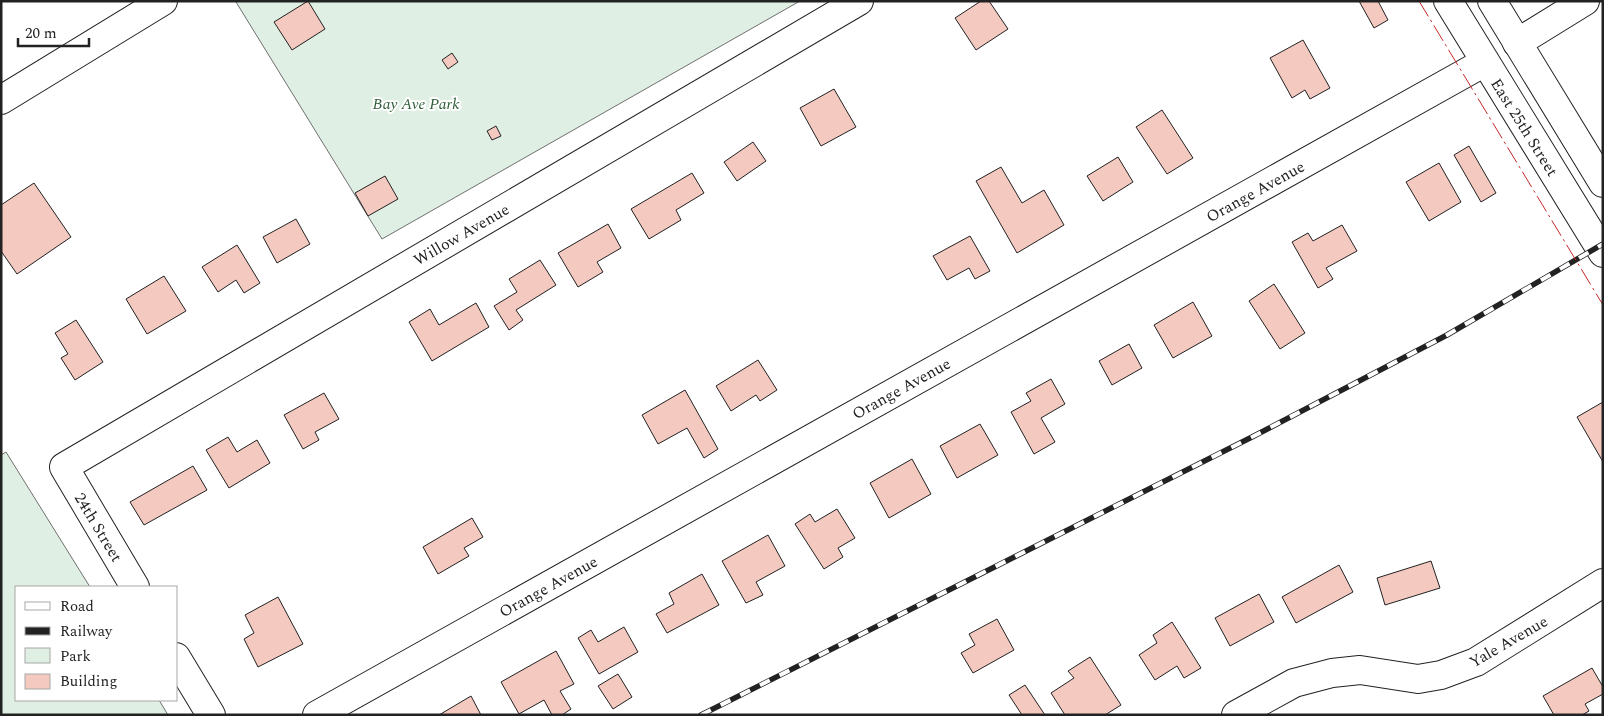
<svg xmlns="http://www.w3.org/2000/svg" width="1604" height="716" viewBox="0 0 1604 716" font-family="Spectral,serif">
<style>
.green{fill:#e0efe3;stroke:#6f6f6f}
.building{fill:#f3c9c0;stroke:#222}
.lines{fill:none;stroke-linecap:round;stroke-linejoin:round}
.minor-casing{stroke:#222;stroke-width:30}
.major-casing{stroke:#222;stroke-width:30}
.minor{stroke:#fff;stroke-width:28}
.major{stroke:#fff;stroke-width:28}
.rail-casing{stroke:#222;stroke-width:5.5}
.rail{stroke:#fff;stroke-width:4;stroke-dasharray:11;stroke-linecap:butt}
.power{stroke:#c62828;stroke-width:1;stroke-dasharray:18 4 2.5 4;stroke-linecap:butt}
.labels{text-anchor:middle;stroke-width:4;stroke-linejoin:round;paint-order:stroke}
.park-label{font-size:16px;font-style:italic;fill:#2f5e38;stroke:#fff}
.street-label{font-size:16px;fill:#222;stroke:#fff}
</style>
<rect width="100%" height="100%" fill="#fff"/>
<g class="green">
<polygon points="238,1 800,1 382,239 236,2"/>
<polygon points="6,452 90,587 16,587 16,700 159,700 168,715 1,715 1,455"/>
</g>
<g class="building">
<polygon points="308,1 325,29 292,50 274,22"/>
<polygon points="981,1 989,1 1008,29 976,50 955,18"/>
<polygon points="1359,1 1378,1 1388,20 1374,28"/>
<polygon points="1303,40 1330,88 1310,99 1305,90 1292,98 1270,58"/>
<polygon points="452,53 458,62 448,69 442,60"/>
<polygon points="834,89 856,127 821,146 800,108"/>
<polygon points="1162,110 1193,158 1167,174 1136,127"/>
<polygon points="496,126 501,136 492,140 487,131"/>
<polygon points="753,142 766,161 737,181 724,162"/>
<polygon points="1469,146 1496,193 1481,202 1454,155"/>
<polygon points="1118,157 1133,182 1103,201 1087,176"/>
<polygon points="1439,163 1461,202 1429,221 1406,182"/>
<polygon points="1001,167 1022,203 1044,190 1064,225 1017,253 976,181"/>
<polygon points="692,173 704,193 676,210 681,220 649,239 631,209"/>
<polygon points="385,176 398,199 368,216 355,193"/>
<polygon points="34,183 71,237 17,274 1,251 1,205"/>
<polygon points="296,219 310,244 277,263 263,237"/>
<polygon points="608,224 621,248 597,262 603,272 578,287 558,253"/>
<polygon points="1342,225 1357,251 1326,268 1333,279 1318,288 1292,242 1308,233 1313,241"/>
<polygon points="970,236 990,271 975,279 969,268 947,280 933,256"/>
<polygon points="237,245 260,283 244,293 236,280 218,292 202,267"/>
<polygon points="540,260 556,285 516,310 523,320 509,330 494,306 517,292 509,279"/>
<polygon points="164,276 186,311 147,334 126,299"/>
<polygon points="1274,284 1305,333 1280,349 1249,301"/>
<polygon points="1193,302 1212,336 1173,358 1154,325"/>
<polygon points="476,303 489,327 432,361 409,322 430,309 439,325"/>
<polygon points="76,320 103,362 75,380 61,358 68,354 55,333"/>
<polygon points="1129,344 1142,368 1112,385 1099,361"/>
<polygon points="758,360 777,390 760,401 756,395 731,411 716,386"/>
<polygon points="1051,379 1065,404 1041,418 1055,442 1034,454 1011,412 1031,401 1026,393"/>
<polygon points="685,390 718,449 704,458 687,428 658,444 642,415"/>
<polygon points="324,393 339,419 315,432 319,440 303,449 284,415"/>
<polygon points="1603,402 1603,462 1577,417"/>
<polygon points="980,424 998,455 957,478 940,446"/>
<polygon points="228,437 237,452 257,440 270,463 229,488 206,450"/>
<polygon points="912,459 931,494 889,518 870,483"/>
<polygon points="193,466 207,490 144,525 130,502"/>
<polygon points="837,509 855,538 838,548 843,557 824,569 795,524 810,514 815,522"/>
<polygon points="472,518 483,537 464,548 469,556 438,574 423,547"/>
<polygon points="768,535 785,566 756,582 763,595 746,603 722,561"/>
<polygon points="1431,561 1440,588 1385,605 1377,578"/>
<polygon points="1339,565 1353,592 1296,623 1282,597"/>
<polygon points="702,574 719,605 667,633 656,614 674,604 669,593"/>
<polygon points="1259,594 1274,622 1230,646 1215,618"/>
<polygon points="278,597 303,644 258,667 244,639 254,633 245,615"/>
<polygon points="997,619 1014,650 973,673 961,653 975,645 969,634"/>
<polygon points="1172,622 1201,668 1184,678 1177,666 1155,680 1139,655 1157,643 1153,635"/>
<polygon points="624,627 638,652 599,674 578,638 591,630 598,642"/>
<polygon points="556,651 574,684 560,691 571,709 562,715 552,715 544,700 519,714 501,682"/>
<polygon points="1090,657 1121,705 1105,715 1065,715 1051,693 1074,678 1068,671"/>
<polygon points="1592,668 1603,687 1603,694 1585,704 1589,711 1582,715 1554,715 1543,696"/>
<polygon points="618,674 632,697 613,709 598,686"/>
<polygon points="1025,685 1045,715 1022,715 1009,695"/>
<polygon points="471,696 481,715 439,715"/>
</g>
<g class="lines">
<g class="minor-casing">
<g id="minor">
<polyline points="1517,43 1585,1"/>
<polyline points="1,100 163,1"/>
<polyline points="135,587 64,467 859,1"/>
<polyline points="176,657 211,715"/>
<polyline points="317,715 1485,62"/>
<polyline points="1236,715 1294,683 1332,673 1360,670 1418,679 1441,675 1476,662 1603,583"/>
</g>
</g>
<g class="major-casing">
<g id="major">
<polyline points="1448,1 1603,253"/>
<polyline points="1492,1 1603,183"/>
</g>
</g>
<use href="#minor" class="minor"/>
<use href="#major" class="major"/>
<g class="rail-casing">
<polyline id="rail" points="701,715 1252,437 1447,335 1603,244"/>
</g>
<use href="#rail" class="rail"/>
<polyline class="power" points="1419,1 1603,305"/>
</g>
<g class="labels">
<g class="park-label">
<text x="416" y="109">Bay Ave Park</text>
</g>
<g class="street-label">
<text transform="translate(1525 127) rotate(58)" y="6">East 25th Street</text>
<text transform="translate(1255 191) rotate(-29)" y="6">Orange Avenue</text>
<text transform="translate(461 234) rotate(-30)" y="6">Willow Avenue</text>
<text transform="translate(901 388) rotate(-29)" y="6">Orange Avenue</text>
<text transform="translate(99 527) rotate(59)" y="6">24th Street</text>
<text transform="translate(548 586) rotate(-29)" y="6">Orange Avenue</text>
<text transform="translate(1508 641) rotate(-30)" y="6">Yale Avenue</text>
</g>
</g>
<rect width="1604" height="716" fill="none" stroke="#222222" stroke-width="5"/>
<rect x="15" y="586" width="162" height="115" fill="#ffffff" stroke="#a7a7a7"/>
<rect x="25" y="602" width="25" height="8" fill="#ffffff" stroke="#a7a7a7"/>
<text x="60" y="611" font-size="15" fill="#222222">Road</text>
<rect x="25" y="627" width="25" height="8" fill="#222222" stroke="#a7a7a7"/>
<text x="60" y="636" font-size="15" fill="#222222">Railway</text>
<rect x="25" y="648" width="25" height="15" fill="#e0efe3" stroke="#a7a7a7"/>
<text x="60" y="661" font-size="15" fill="#222222">Park</text>
<rect x="25" y="674" width="25" height="15" fill="#f3c9c0" stroke="#a7a7a7"/>
<text x="60" y="686" font-size="15" fill="#222222">Building</text>
<path d="M18 38v8h71v-8" fill="none" stroke="#222222" stroke-width="2.5"/>
<text x="25" y="38" font-size="15" fill="#222222" stroke="#ffffff" stroke-width="4" paint-order="stroke">20 m</text>
</svg>
